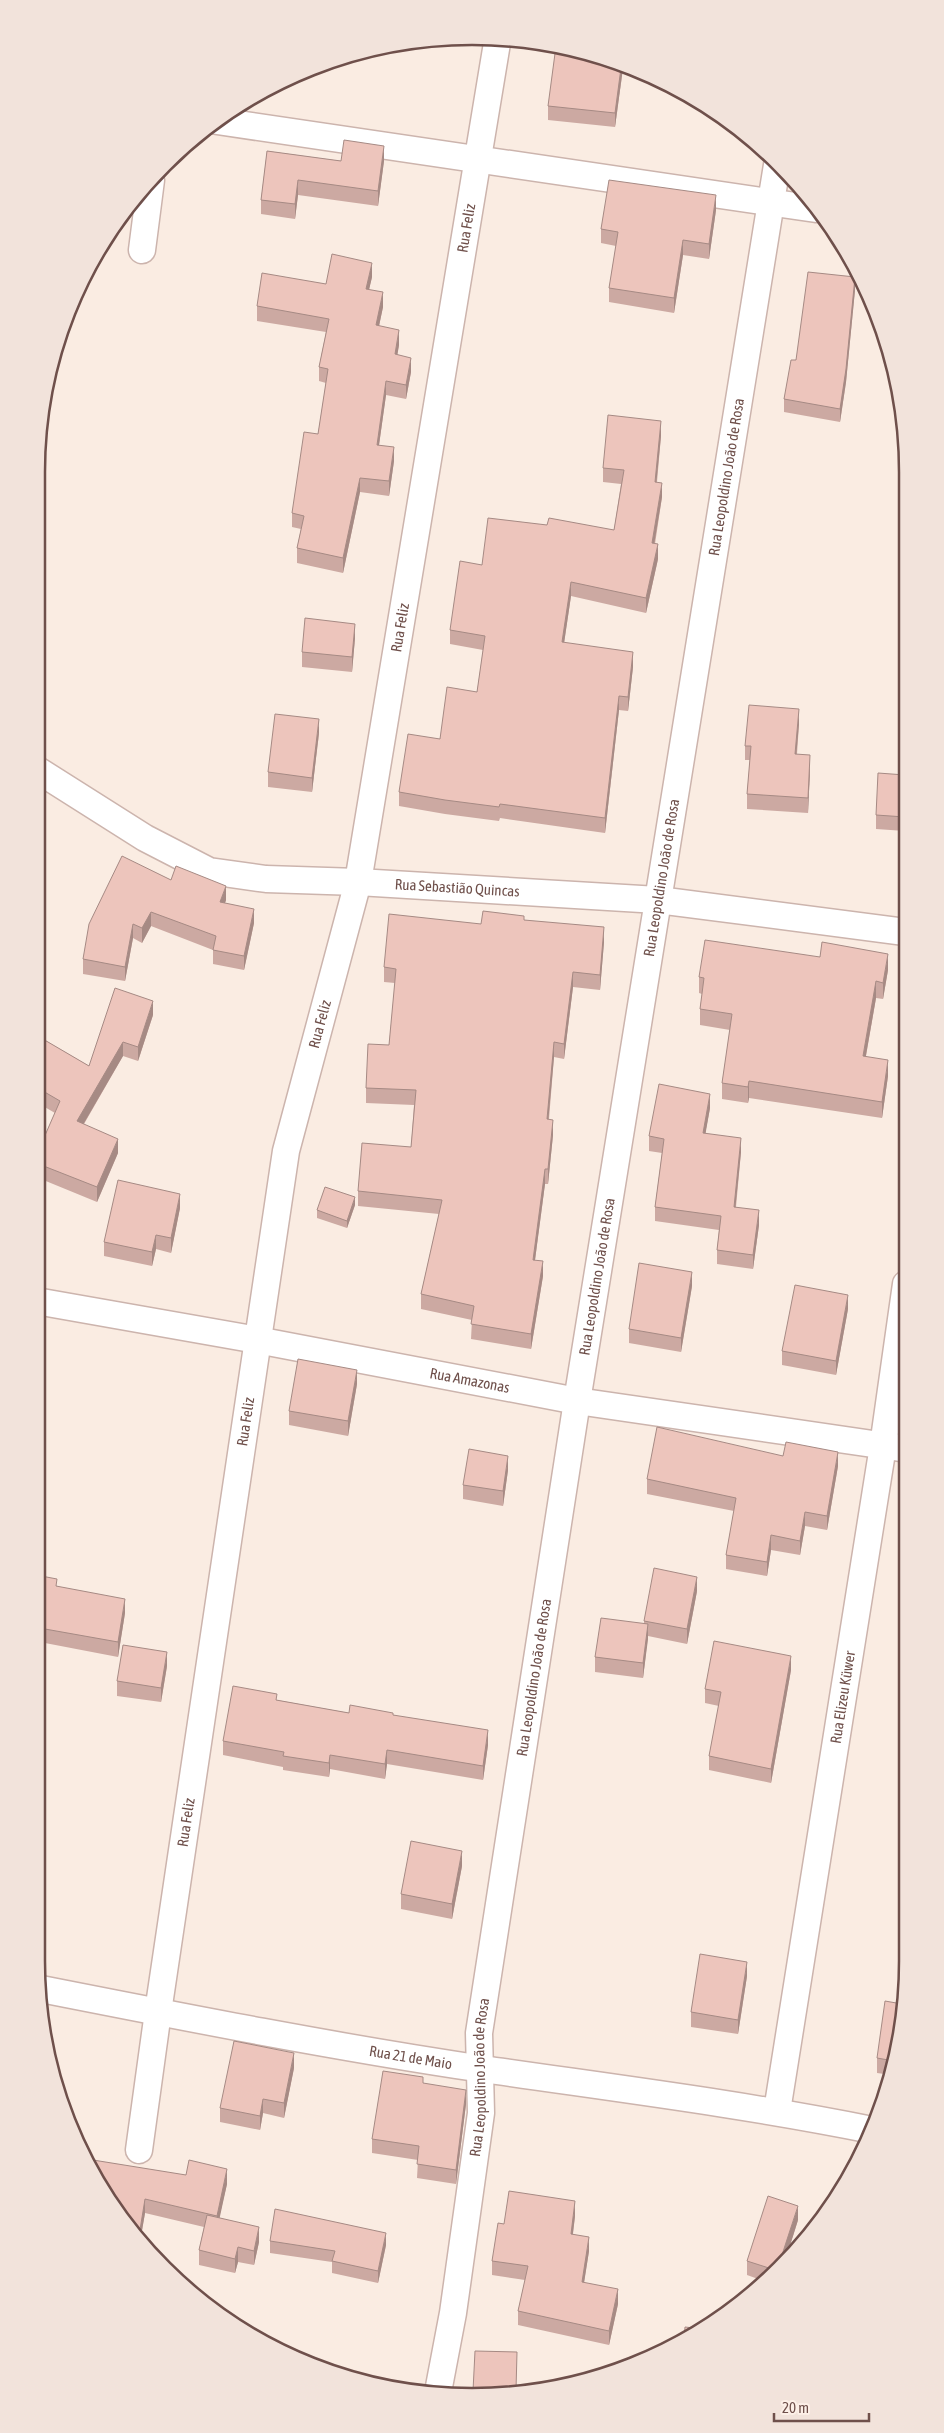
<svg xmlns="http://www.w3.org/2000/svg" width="944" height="2433" viewBox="0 0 944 2433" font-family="'Asap Condensed',sans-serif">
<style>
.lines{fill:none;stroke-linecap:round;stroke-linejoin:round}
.minor-casing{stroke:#ccb4ad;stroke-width:29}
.minor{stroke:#fff;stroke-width:26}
.wall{fill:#cca9a2}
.shaded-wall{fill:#a68a84}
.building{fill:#edc5bc;stroke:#a68a84}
.labels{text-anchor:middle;stroke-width:4;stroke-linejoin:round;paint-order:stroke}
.street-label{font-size:15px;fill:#6f504b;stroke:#fdf0e8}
.rim{fill:none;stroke:#6f504b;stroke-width:2.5}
</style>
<rect width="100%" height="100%" fill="#faece2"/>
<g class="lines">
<g class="minor-casing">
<g id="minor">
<polyline points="217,121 816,209"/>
<polyline points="142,250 151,180"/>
<path id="s1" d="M 36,769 L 145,838 L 209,871 L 266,879 L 358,882 L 658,900 L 905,932"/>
<path id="s2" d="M 36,1301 L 257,1340 L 577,1401 L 907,1449"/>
<path id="s3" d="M 41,1989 C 188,2018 335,2047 483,2069 C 613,2088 743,2104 872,2130"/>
<path id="s4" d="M 777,2111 L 883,1446 L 906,1284"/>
<path id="s5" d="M 139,2150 L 158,2012 L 286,1151 L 358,882 L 498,37"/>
<path id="s6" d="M 438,2392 L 453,2313 L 481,2113 L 479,2033 L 577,1401 L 777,165"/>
</g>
</g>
<use href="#minor" class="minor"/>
</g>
<g class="wall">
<polygon points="464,38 463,44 439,39"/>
<polygon points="623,68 615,127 548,120 548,106"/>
<polygon points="267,151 341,161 384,161 378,206 298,195 295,219 261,214 261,200"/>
<polygon points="716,210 709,259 683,255 674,313 609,302 609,288 616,246 601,243 601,229"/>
<polygon points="372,277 369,289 383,307 379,326 399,345 397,355 411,372 406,399 386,395 379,445 394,461 389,496 360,492 343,573 297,563 297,548 301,529 292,527 292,513 318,434 326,383 319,381 319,367 326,332 257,321 257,306 326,284"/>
<polygon points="855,290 846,382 840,422 784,412 784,399 796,360"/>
<polygon points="661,436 657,482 662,497 655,544 658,559 646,613 571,596 564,643 633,667 628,711 619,710 605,833 500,818 499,821 445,814 399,806 399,792 477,692 483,650 450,644 450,630 482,565 547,525 614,530 621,484 603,482 603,468"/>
<polygon points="355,638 352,672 302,667 302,652"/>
<polygon points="799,724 797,754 810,770 808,813 747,809 747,794 750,760 745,760 745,746"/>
<polygon points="319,733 312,792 268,787 268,772"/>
<polygon points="905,775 905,831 876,829 876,815"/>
<polygon points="171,880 226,900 225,903 254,923 244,970 213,964 213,950 151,926 142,943 133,938 125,981 83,974 83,959"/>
<polygon points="524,920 604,942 600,990 573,987 564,1059 554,1057 549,1119 553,1135 548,1184 545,1184 535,1260 543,1276 531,1349 471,1339 472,1320 421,1309 421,1294 439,1214 358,1206 358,1191 411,1147 414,1105 366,1103 366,1088 389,1045 395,983 384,982 384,967 481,924"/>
<polygon points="888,970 883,999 876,998 866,1056 888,1076 882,1118 749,1098 748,1103 722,1099 722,1083 730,1030 700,1025 700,1009 702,994 699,993 699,977"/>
<polygon points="153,1015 138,1061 123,1056 84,1124 118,1153 97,1202 36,1177 36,1156 55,1113 36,1102 36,1035 89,1066"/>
<polygon points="710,1108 705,1134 741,1152 736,1207 759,1225 753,1269 717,1264 717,1250 719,1230 655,1221 655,1207 662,1153 649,1151 649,1136"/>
<polygon points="355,1205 347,1228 317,1218 317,1210"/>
<polygon points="180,1208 171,1253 156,1249 152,1266 104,1256 104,1242"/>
<polygon points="692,1286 681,1352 629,1343 629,1329"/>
<polygon points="848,1309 836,1375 782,1365 782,1351"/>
<polygon points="357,1384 348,1436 289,1425 289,1411"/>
<polygon points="783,1456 838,1466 827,1530 805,1526 800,1555 771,1550 767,1576 726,1569 726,1555 734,1511 647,1494 647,1479"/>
<polygon points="508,1470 503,1506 463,1499 463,1485"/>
<polygon points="36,1575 57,1586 125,1613 118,1657 45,1643"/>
<polygon points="697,1591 687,1644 648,1636 643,1678 595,1672 595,1657 644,1624 644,1621"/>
<polygon points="167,1666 161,1702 117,1696 117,1681"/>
<polygon points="791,1670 771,1783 709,1770 709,1756 719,1706 705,1703 705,1689"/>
<polygon points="277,1700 349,1713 393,1715 488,1745 483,1780 387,1764 385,1779 330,1769 329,1777 283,1770 283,1767 223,1755 223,1741"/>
<polygon points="462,1866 452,1919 401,1909 401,1894"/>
<polygon points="747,1976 738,2034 691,2027 691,2012"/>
<polygon points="902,2004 893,2074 892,2075 877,2073 877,2058"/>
<polygon points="294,2068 284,2118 263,2113 260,2130 220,2122 220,2108"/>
<polygon points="423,2084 466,2104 456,2184 417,2178 418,2160 372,2153 372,2139"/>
<polygon points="94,2179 227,2184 219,2218 259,2242 254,2265 238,2262 235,2273 199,2265 199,2250 204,2227 145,2213 140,2242"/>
<polygon points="575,2216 573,2234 589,2251 584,2282 618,2304 609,2345 518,2325 518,2311 525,2280 492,2275 492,2261 504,2224"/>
<polygon points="798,2220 787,2255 761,2280 747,2275 747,2261"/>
<polygon points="270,2241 386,2245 378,2283 332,2273 332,2262 270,2253"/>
</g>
<g class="shaded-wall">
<polygon points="621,68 623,68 615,127 615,113"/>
<polygon points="384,146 384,161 378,206 378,191"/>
<polygon points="298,180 298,195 295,219 295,204"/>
<polygon points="716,195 716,210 709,259 709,244"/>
<polygon points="683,240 683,255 674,313 674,298"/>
<polygon points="372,263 372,277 366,303 366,289"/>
<polygon points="855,277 855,290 846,382 840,422 840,409"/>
<polygon points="383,292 383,307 376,340 376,325"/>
<polygon points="399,330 399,345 395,369 395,354"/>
<polygon points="411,358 411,372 406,399 406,385"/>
<polygon points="386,381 386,395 377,459 377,445"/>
<polygon points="661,421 661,436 655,496 655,482"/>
<polygon points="394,447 394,461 389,496 389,481"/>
<polygon points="360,478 360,492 343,573 343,558"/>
<polygon points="662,483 662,497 652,557 652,543"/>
<polygon points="658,544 658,559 646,613 646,598"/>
<polygon points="571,582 571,596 562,657 562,642"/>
<polygon points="355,624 355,638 352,672 352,657"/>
<polygon points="633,652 633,667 628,711 628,697"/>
<polygon points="619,696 619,710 605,833 605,818"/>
<polygon points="799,709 799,724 795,769 795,754"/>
<polygon points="319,719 319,733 312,792 312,778"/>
<polygon points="810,755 810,770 808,813 808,798"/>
<polygon points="226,886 226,900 220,917 220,902"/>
<polygon points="254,909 254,923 244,970 244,956"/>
<polygon points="151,912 151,926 142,943 142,928"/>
<polygon points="133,924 133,938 125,981 125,967"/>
<polygon points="604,927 604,942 600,990 600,975"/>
<polygon points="888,954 888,970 883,999 883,983"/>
<polygon points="573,972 573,987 564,1059 564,1044"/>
<polygon points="876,981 876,998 863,1072 863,1056"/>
<polygon points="153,1001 153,1015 138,1061 138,1047"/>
<polygon points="123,1042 123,1056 77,1135 77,1121"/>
<polygon points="554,1042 554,1057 547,1134 547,1119"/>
<polygon points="888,1060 888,1076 882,1118 882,1102"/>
<polygon points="749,1081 749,1098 748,1103 748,1087"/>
<polygon points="710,1094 710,1108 703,1148 703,1133"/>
<polygon points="553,1120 553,1135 548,1184 548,1169"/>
<polygon points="741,1138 741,1152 734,1221 734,1207"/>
<polygon points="118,1139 118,1153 97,1202 97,1187"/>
<polygon points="545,1169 545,1184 533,1275 533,1260"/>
<polygon points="180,1194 180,1208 171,1253 171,1238"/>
<polygon points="355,1197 355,1205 347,1228 347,1221"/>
<polygon points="759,1210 759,1225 753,1269 753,1255"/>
<polygon points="156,1235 156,1249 152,1266 152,1252"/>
<polygon points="543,1261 543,1276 531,1349 531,1334"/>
<polygon points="692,1272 692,1286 681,1352 681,1338"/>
<polygon points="848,1295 848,1309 836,1375 836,1361"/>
<polygon points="357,1370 357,1384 348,1436 348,1421"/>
<polygon points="838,1452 838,1466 827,1530 827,1516"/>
<polygon points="508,1456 508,1470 503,1506 503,1491"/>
<polygon points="805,1512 805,1526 800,1555 800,1541"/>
<polygon points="771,1535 771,1550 767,1576 767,1562"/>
<polygon points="697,1577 697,1591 687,1644 687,1629"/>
<polygon points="125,1599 125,1613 118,1657 118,1642"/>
<polygon points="648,1624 648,1639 643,1678 643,1663"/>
<polygon points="45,1629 45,1643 36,1695 36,1680"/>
<polygon points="167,1652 167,1666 161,1702 161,1688"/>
<polygon points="791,1656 791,1670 771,1783 771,1769"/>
<polygon points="488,1730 488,1745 483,1780 483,1766"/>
<polygon points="387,1750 387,1764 385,1779 385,1764"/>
<polygon points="330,1755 330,1769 329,1777 329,1763"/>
<polygon points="462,1851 462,1866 452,1919 452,1904"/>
<polygon points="747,1962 747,1976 738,2034 738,2020"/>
<polygon points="294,2053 294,2068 284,2118 284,2103"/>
<polygon points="466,2090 466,2104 456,2184 456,2170"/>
<polygon points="263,2099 263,2113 260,2130 260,2116"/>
<polygon points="227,2169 227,2184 217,2230 217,2216"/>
<polygon points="145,2199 145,2213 140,2242 139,2240 139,2236"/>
<polygon points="575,2201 575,2216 571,2248 571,2234"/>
<polygon points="798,2206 798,2220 787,2255 780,2261"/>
<polygon points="259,2227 259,2242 254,2265 254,2251"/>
<polygon points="386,2233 386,2245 378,2283 378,2271"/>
<polygon points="589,2237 589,2251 582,2296 582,2282"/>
<polygon points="238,2247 238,2262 235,2273 235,2259"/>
<polygon points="618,2289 618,2304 609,2345 609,2331"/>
</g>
<g class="building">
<polygon points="556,46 585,51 621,68 615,113 548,106"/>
<polygon points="344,140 384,146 378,191 298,180 295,204 261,200 267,151 341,161"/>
<polygon points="609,180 716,195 709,244 683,240 674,298 609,288 618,232 601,229"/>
<polygon points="332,254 372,263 366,289 383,292 376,325 399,330 395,354 411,358 406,385 386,381 377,445 394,447 389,481 360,478 343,558 297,548 304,516 292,513 304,432 318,434 328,369 319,367 329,319 257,306 262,273 326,284"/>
<polygon points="808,272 855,277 846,369 840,409 784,399 791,360 796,360"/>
<polygon points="608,415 661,421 655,482 662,483 652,543 658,544 646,598 571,582 562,642 633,652 628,697 619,696 605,818 500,804 499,807 445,800 399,792 408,734 440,739 447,687 477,692 485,636 450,630 460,561 482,565 488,518 547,525 549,518 614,530 624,470 603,468"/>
<polygon points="305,618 355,624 352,657 302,652"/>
<polygon points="749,705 799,709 795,754 810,755 808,798 747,794 751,746 745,746"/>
<polygon points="275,714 319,719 312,778 268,772"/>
<polygon points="878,773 905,775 905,817 876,815"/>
<polygon points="122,856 171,880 176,866 226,886 220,902 254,909 244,956 213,950 216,936 151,912 142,928 133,924 125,967 83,959 89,924"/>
<polygon points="483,911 524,916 524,920 604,927 600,975 573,972 564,1044 554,1042 547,1119 553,1120 548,1169 545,1169 533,1260 543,1261 531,1334 471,1324 474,1306 421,1294 442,1200 358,1191 362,1143 411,1147 416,1090 366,1088 368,1044 389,1045 396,969 384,967 389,914 481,924"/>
<polygon points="705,940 820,957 822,942 888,954 883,983 876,981 863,1056 888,1060 882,1102 749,1081 748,1087 722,1083 732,1014 700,1009 704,978 699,977"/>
<polygon points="115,988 153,1001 138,1047 123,1042 77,1121 118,1139 97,1187 36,1163 36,1156 60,1101 36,1087 36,1035 89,1066"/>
<polygon points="659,1084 710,1094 703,1133 741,1138 734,1207 759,1210 753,1255 717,1250 721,1216 655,1207 664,1139 649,1136"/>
<polygon points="118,1180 180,1194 171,1238 156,1235 152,1252 104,1242"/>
<polygon points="325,1187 355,1197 347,1221 317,1210"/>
<polygon points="639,1263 692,1272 681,1338 629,1329"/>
<polygon points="795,1285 848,1295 836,1361 782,1351"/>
<polygon points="298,1359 357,1370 348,1421 289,1411"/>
<polygon points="657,1427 783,1456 786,1442 838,1452 827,1516 805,1512 800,1541 771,1535 767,1562 726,1555 736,1498 647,1479"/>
<polygon points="469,1449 508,1456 503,1491 463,1485"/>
<polygon points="654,1568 697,1577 687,1629 644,1621"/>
<polygon points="36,1575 57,1579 56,1586 125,1599 118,1642 45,1629 36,1680"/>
<polygon points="601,1618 648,1624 643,1663 595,1657"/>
<polygon points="714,1641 791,1656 771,1769 709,1756 721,1692 705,1689"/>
<polygon points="123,1645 167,1652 161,1688 117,1681"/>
<polygon points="233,1686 277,1694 276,1700 349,1713 350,1705 393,1713 393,1715 488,1730 483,1766 387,1750 385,1764 330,1755 329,1763 283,1756 284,1752 223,1741"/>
<polygon points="411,1841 462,1851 452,1904 401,1894"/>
<polygon points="700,1954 747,1962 738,2020 691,2012"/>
<polygon points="885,2001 902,2004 894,2061 877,2058"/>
<polygon points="234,2041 294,2053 284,2103 263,2099 260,2116 220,2108"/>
<polygon points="383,2071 423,2077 423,2083 466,2090 456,2170 417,2164 419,2146 372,2139"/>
<polygon points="93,2160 186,2175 189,2160 227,2169 217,2216 145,2199 139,2236 135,2235 94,2179 91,2171"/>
<polygon points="509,2191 575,2201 571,2234 589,2237 582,2282 618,2289 609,2331 518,2311 528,2266 492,2261 498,2223 504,2224"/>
<polygon points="768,2196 798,2206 780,2261 772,2269 747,2261"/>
<polygon points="275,2209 386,2233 378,2271 332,2261 335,2251 270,2241"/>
<polygon points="207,2215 259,2227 254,2251 238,2247 235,2259 199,2250"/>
<polygon points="685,2327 703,2329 684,2339"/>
<polygon points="475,2351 517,2352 516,2390 473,2391"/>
</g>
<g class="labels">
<g class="street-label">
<text dy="5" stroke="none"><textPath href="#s5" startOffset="1951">Rua Feliz</textPath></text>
<text dy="5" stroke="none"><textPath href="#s6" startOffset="1938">Rua Leopoldino João de Rosa</textPath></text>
<text dy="5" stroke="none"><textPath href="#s5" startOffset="1546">Rua Feliz</textPath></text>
<text dy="5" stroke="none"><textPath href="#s6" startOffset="1532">Rua Leopoldino João de Rosa</textPath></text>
<text dy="5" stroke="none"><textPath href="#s1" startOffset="450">Rua Sebastião Quincas</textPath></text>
<text dy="5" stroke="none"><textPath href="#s5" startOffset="1141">Rua Feliz</textPath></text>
<text dy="5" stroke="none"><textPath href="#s6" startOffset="1128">Rua Leopoldino João de Rosa</textPath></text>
<text dy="5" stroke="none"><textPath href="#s2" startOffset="441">Rua Amazonas</textPath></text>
<text dy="5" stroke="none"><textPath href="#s5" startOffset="736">Rua Feliz</textPath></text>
<text dy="5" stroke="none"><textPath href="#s6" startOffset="722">Rua Leopoldino João de Rosa</textPath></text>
<text dy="5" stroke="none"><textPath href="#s4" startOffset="419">Rua Elizeu Küwer</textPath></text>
<text dy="5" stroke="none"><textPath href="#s5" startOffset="331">Rua Feliz</textPath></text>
<text dy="5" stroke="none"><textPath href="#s3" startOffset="376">Rua 21 de Maio</textPath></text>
<text dy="5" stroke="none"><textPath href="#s6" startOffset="318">Rua Leopoldino João de Rosa</textPath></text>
</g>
</g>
<path d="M0 0H944V2433H0ZM472 45H472A427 427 0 0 1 899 472V1961A427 427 0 0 1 472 2388H472A427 427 0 0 1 45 1961V472A427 427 0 0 1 472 45Z" fill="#f2e3db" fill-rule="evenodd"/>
<path class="rim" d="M472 45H472A427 427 0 0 1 899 472V1961A427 427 0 0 1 472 2388H472A427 427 0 0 1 45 1961V472A427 427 0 0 1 472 45Z"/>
<path d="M774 2413v8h95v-8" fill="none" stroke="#6f504b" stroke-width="2.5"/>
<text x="782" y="2413" font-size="15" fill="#6f504b" stroke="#fdf0e8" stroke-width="4" paint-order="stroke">20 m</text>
</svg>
